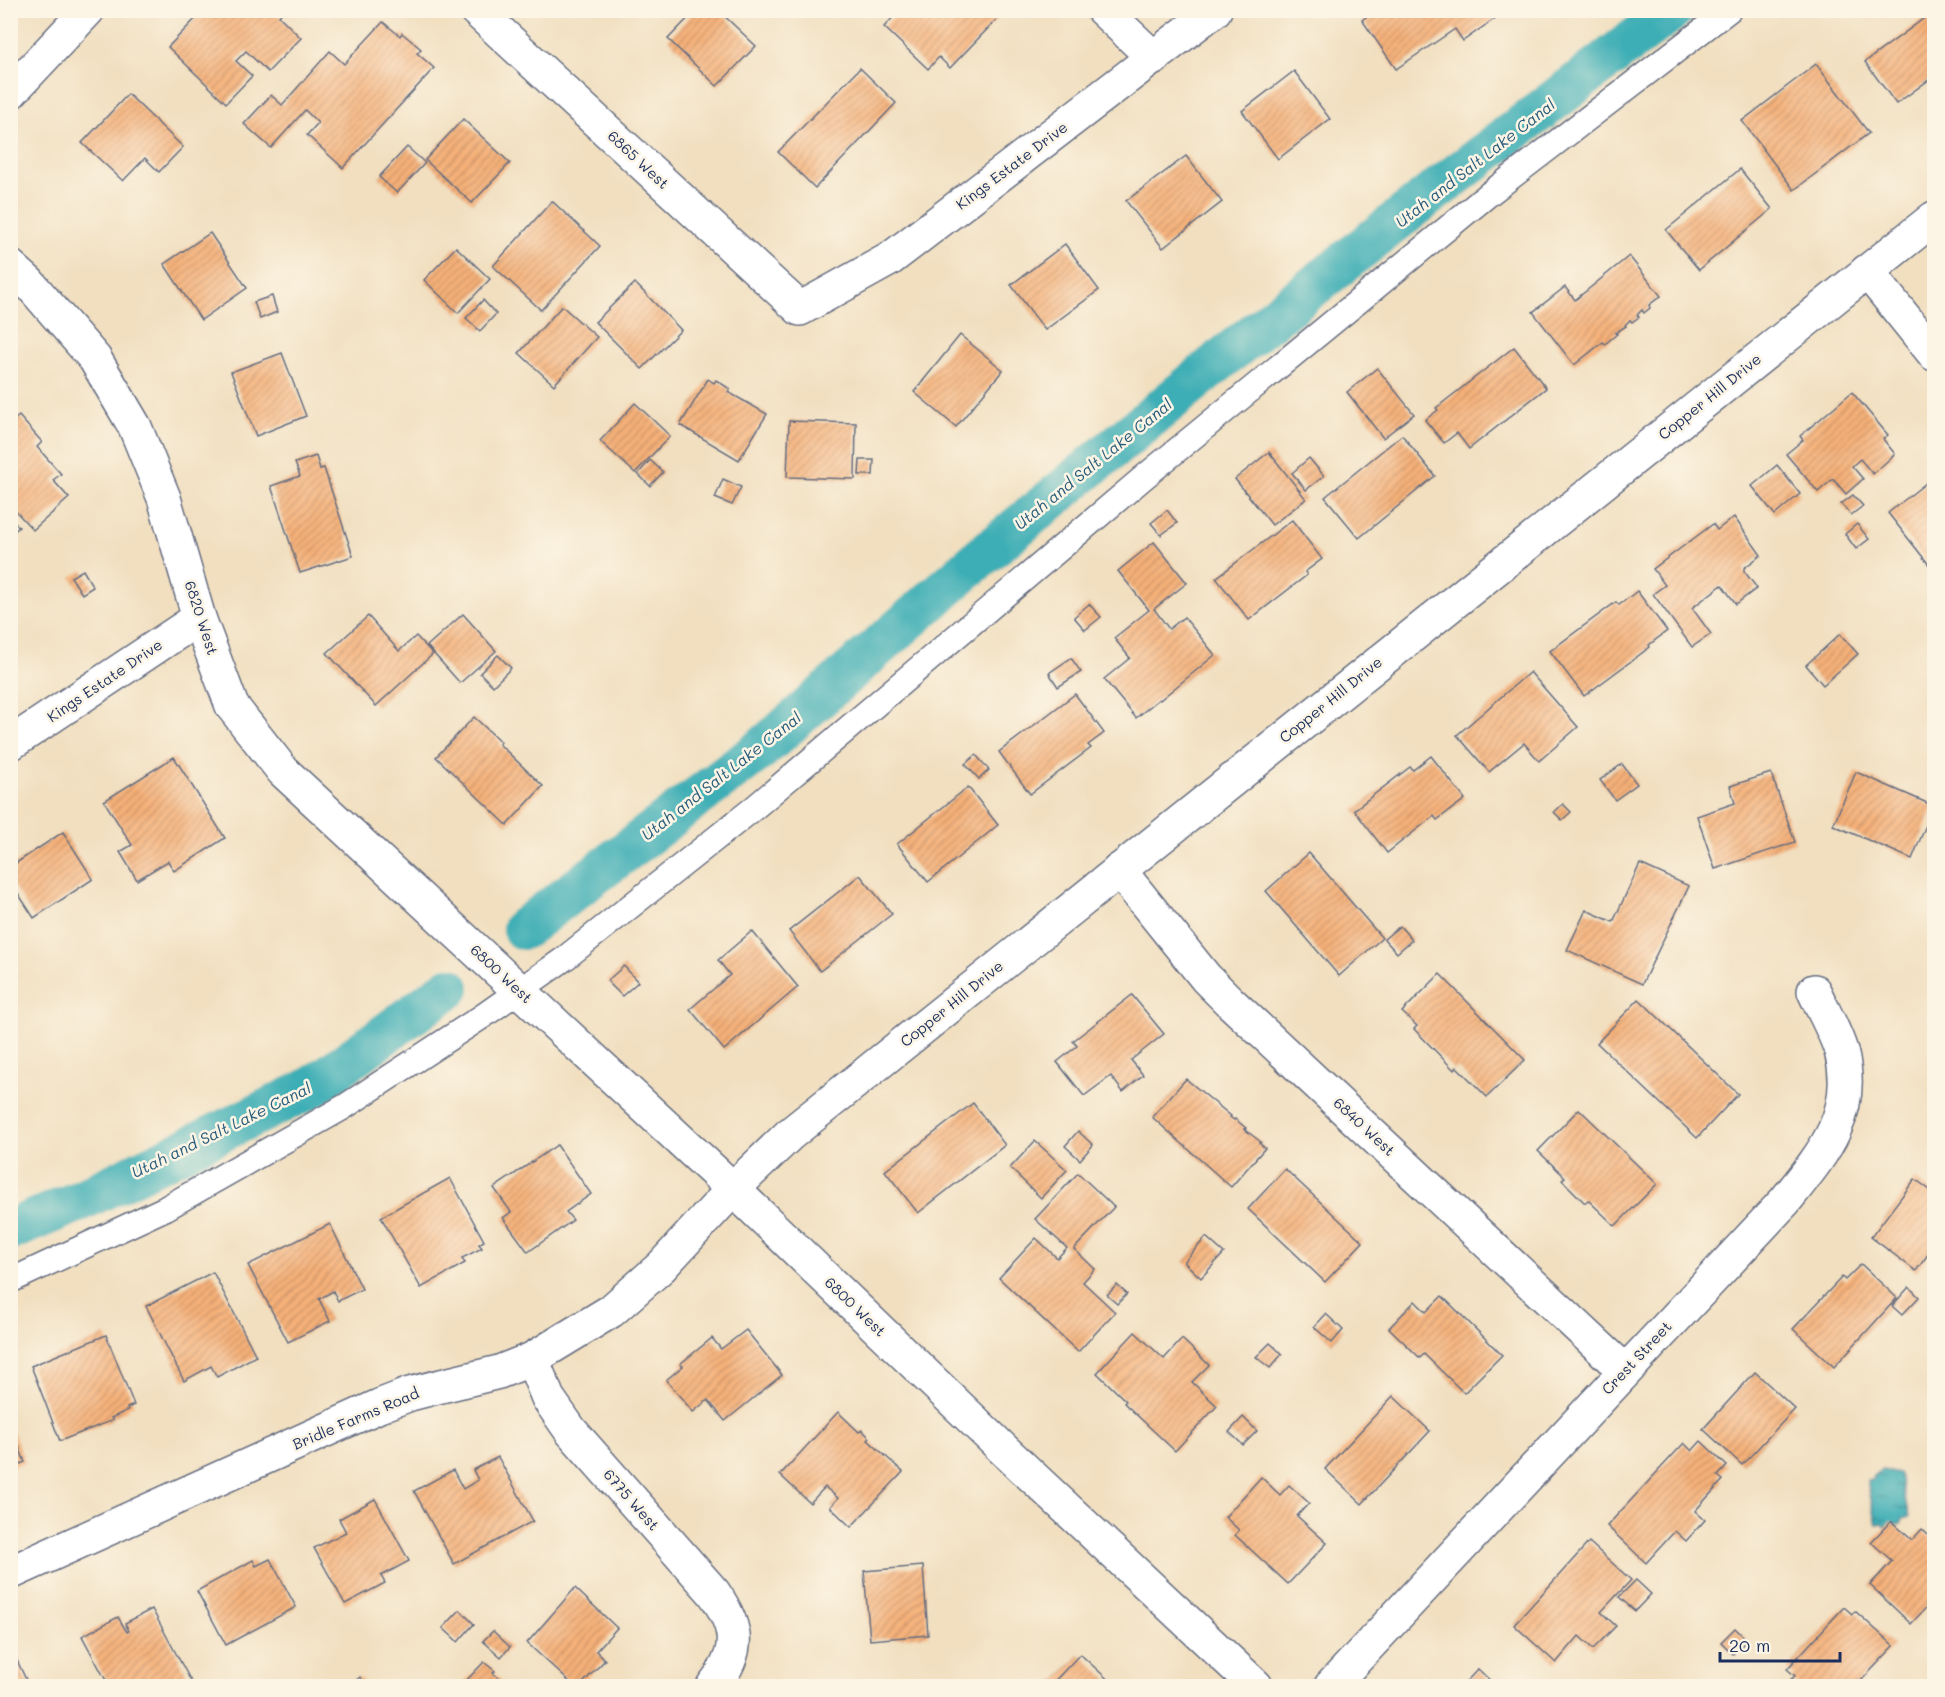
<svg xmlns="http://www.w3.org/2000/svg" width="1945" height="1697" viewBox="0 0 1945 1697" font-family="Mali,sans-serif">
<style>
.water{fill:url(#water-ripples);stroke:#2c6e8a;stroke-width:1.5}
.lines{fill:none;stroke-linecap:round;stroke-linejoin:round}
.canal{stroke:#3caeb5;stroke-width:42}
.building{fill:url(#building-hatch)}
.service-casing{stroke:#666d80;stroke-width:27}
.minor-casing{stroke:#666d80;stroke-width:36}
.service{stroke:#fff;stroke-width:24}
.minor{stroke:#fff;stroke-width:33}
.labels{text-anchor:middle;stroke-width:5;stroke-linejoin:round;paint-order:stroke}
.street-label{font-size:15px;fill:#1b2f5e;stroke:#fcf5e5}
.water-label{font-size:16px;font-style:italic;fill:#275b7c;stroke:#fcf5e5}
</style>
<defs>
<pattern id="water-ripples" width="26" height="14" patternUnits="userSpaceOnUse" patternTransform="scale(1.5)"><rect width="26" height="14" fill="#3caeb5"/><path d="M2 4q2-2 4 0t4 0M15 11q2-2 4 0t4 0" fill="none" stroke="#328e96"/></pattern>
<pattern id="building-hatch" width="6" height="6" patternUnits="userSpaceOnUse" patternTransform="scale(1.5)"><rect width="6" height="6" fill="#f6b178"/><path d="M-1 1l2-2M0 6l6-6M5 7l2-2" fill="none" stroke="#c69066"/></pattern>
</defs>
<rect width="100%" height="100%" fill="#fcf5e5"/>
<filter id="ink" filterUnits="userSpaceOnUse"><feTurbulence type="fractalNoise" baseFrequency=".0167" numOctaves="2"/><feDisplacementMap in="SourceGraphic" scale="12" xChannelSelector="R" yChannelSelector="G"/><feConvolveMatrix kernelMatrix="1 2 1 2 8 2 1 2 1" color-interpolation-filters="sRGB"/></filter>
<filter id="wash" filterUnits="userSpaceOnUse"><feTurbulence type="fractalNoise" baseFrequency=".008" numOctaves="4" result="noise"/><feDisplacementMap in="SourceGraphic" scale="24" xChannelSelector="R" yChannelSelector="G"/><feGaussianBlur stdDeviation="1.35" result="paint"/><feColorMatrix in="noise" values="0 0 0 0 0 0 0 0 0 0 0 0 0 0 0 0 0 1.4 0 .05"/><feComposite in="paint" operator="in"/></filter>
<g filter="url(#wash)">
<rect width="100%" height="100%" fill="#f1dfc0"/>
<path class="water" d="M 1881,1470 C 1888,1470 1892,1475 1899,1473 L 1909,1517 L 1903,1519 L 1901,1524 L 1886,1527 L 1882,1523 L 1877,1524 L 1867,1481 L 1872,1480 L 1873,1476 Z"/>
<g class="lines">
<g class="canal">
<polyline points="523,929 760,750 981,557 1229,353 1423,200 1673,10"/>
<polyline points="10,1230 77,1202 311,1088 449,988"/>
</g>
</g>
<g id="blocks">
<g class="building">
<polygon points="204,10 284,10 279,16 301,38 268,72 246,51 236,61 252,76 226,103 168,47"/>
<polygon points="696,10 718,10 756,46 717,86 668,39"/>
<polygon points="900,10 990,10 998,18 950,68 939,57 928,69 884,27"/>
<polygon points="1376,10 1492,10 1497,17 1463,41 1455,29 1396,69 1362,20"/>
<polygon points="1934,11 1934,76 1896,104 1865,62"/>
<polygon points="383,22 400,36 402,33 421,49 417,53 434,68 343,168 307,135 318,123 305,110 271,148 244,124 271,95 282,105 330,51 344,64"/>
<polygon points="1816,64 1869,133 1794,190 1742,121"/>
<polygon points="860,68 896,103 815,188 778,152"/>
<polygon points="1294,71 1330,119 1278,159 1242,111"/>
<polygon points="128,94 183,147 159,172 145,158 123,181 82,143"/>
<polygon points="463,119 510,163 472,203 425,160"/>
<polygon points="407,147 425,163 397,193 379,177"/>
<polygon points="1186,156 1222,202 1163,248 1126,201"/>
<polygon points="1740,169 1772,209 1699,270 1666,230"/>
<polygon points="552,201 600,246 541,310 493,266"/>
<polygon points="210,233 247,288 201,320 164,264"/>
<polygon points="1065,244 1099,290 1045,330 1011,285"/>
<polygon points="456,247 490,279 458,313 424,280"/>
<polygon points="1629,256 1661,296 1649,305 1650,308 1644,313 1642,310 1637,315 1639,317 1632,322 1630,320 1625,325 1626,326 1615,333 1617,334 1605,344 1603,342 1574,365 1533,312 1565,287 1575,300"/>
<polygon points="635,283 681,330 642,369 595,322"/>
<polygon points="272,296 277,312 260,319 254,302"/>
<polygon points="483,300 496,314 480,331 466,318"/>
<polygon points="562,306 597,337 554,385 519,353"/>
<polygon points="960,335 1003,370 956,427 914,392"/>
<polygon points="1514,347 1546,388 1469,449 1457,433 1444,443 1425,420 1438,410 1436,408"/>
<polygon points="282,353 306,416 256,436 231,372"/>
<polygon points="1377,368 1414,414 1383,438 1347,392"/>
<polygon points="708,379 714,383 716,380 730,389 728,392 767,414 739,460 680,425"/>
<polygon points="1852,392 1888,435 1883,439 1895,454 1873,474 1860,459 1852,466 1863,479 1846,494 1833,479 1818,492 1786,454 1803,440 1800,436"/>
<polygon points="635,403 670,436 635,473 600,441"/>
<polygon points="19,416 42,442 37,447 61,474 53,480 69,498 33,530 10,505 10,423"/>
<polygon points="789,421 856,423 855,479 787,477"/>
<polygon points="1402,435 1435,476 1359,538 1325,497"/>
<polygon points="1269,452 1306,499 1272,525 1235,479"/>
<polygon points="316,456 320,469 324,468 353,556 300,573 271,486 300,476 295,463"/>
<polygon points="1309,458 1324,476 1306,490 1292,473"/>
<polygon points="650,460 663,472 650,486 638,474"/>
<polygon points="860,460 874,460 873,475 859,475"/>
<polygon points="1777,465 1800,494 1775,515 1752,486"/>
<polygon points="723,479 741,487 732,505 715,498"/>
<polygon points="1931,479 1934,483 1934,571 1888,513"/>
<polygon points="1853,495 1863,506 1851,515 1841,504"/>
<polygon points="1167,510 1177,523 1161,535 1151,523"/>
<polygon points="1734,517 1761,555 1744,568 1744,571 1757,588 1736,604 1722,585 1692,608 1711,634 1692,647 1653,594 1665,585 1653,569 1713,524 1717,530"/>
<polygon points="10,518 19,527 10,535"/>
<polygon points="1292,520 1322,559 1305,572 1307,575 1249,620 1216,578"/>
<polygon points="1857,524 1869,539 1856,549 1845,534"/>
<polygon points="1154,542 1187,583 1154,609 1169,629 1184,617 1215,655 1160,700 1159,699 1136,718 1104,679 1130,658 1114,638 1149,610 1118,571"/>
<polygon points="83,570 93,587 82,594 71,577"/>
<polygon points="1637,591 1667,631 1649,645 1650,647 1584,696 1550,651 1616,602 1619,605"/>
<polygon points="1089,604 1101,617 1085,630 1074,617"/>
<polygon points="463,614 496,651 460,683 427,646"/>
<polygon points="368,616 399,651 416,636 433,654 376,706 327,653"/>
<polygon points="1840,634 1858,654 1823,685 1806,665"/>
<polygon points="498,655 511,668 493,686 480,673"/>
<polygon points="1071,658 1081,672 1058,687 1049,673"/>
<polygon points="1530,672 1578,727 1539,761 1524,743 1489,772 1457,735"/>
<polygon points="1075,694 1104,733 1088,745 1091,748 1030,794 999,752"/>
<polygon points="474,717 501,742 499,744 543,786 507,825 436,757"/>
<polygon points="976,755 989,770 979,779 965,764"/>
<polygon points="1431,756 1465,799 1437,820 1434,816 1387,853 1354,810 1410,767 1413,770"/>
<polygon points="174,757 225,838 174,871 168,861 137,880 120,852 132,845 104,801"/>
<polygon points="1622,764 1637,784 1615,800 1600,780"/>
<polygon points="1856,772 1934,806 1912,859 1833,825"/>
<polygon points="1771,773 1795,842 1715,869 1697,816 1735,803 1730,786"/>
<polygon points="968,787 998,825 928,882 897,844"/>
<polygon points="1563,804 1571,812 1562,820 1554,812"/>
<polygon points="63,832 93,879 34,918 10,881 10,867"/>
<polygon points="1309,853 1382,938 1339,976 1266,891"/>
<polygon points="1640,864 1689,886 1642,984 1567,950 1586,910 1613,922"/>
<polygon points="860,875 892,914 820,971 789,931"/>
<polygon points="1400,926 1412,940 1397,953 1384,939"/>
<polygon points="752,931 798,987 724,1050 690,1009 730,975 718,960"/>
<polygon points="624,966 638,982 622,996 607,981"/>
<polygon points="1440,974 1525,1060 1487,1097 1457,1067 1454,1070 1414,1029 1417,1026 1402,1012"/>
<polygon points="1132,995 1164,1034 1131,1060 1143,1075 1123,1092 1111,1076 1084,1096 1057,1062 1077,1046 1073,1041"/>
<polygon points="1639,999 1738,1094 1697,1138 1597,1043"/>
<polygon points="1186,1079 1231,1116 1230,1117 1234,1120 1235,1119 1246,1128 1244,1129 1261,1142 1259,1143 1265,1148 1231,1187 1152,1117"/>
<polygon points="973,1103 1005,1145 918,1213 885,1171"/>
<polygon points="1579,1109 1657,1184 1615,1226 1588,1200 1585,1203 1562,1180 1565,1177 1538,1151"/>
<polygon points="1078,1131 1093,1145 1080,1160 1065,1146"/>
<polygon points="1035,1141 1067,1170 1041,1198 1010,1168"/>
<polygon points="557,1145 591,1194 566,1212 573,1220 528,1252 503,1218 511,1212 494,1188"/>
<polygon points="1285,1169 1363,1242 1325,1282 1248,1209"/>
<polygon points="1078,1173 1114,1207 1074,1249 1095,1269 1083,1282 1115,1312 1078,1352 999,1278 1036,1238 1057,1258 1067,1248 1035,1219"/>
<polygon points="450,1178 484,1241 479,1244 482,1248 462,1258 465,1263 421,1288 381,1217"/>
<polygon points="1915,1179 1934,1193 1934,1246 1916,1271 1871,1237"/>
<polygon points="330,1224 362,1289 338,1301 333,1291 319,1299 330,1321 288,1342 248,1265"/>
<polygon points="1206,1237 1224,1253 1201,1278 1184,1262"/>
<polygon points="1861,1264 1897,1298 1834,1367 1793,1329 1842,1277 1845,1280"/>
<polygon points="213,1272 256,1356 217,1377 211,1366 184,1381 146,1306"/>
<polygon points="1117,1285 1127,1294 1117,1304 1107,1295"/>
<polygon points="1909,1287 1919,1297 1902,1315 1892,1306"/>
<polygon points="1442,1296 1502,1355 1464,1393 1424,1354 1420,1358 1389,1328 1415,1301 1426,1312"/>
<polygon points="1326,1314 1343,1330 1332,1343 1314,1327"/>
<polygon points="746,1330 782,1375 725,1421 708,1400 693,1412 666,1380 683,1366 680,1364 712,1338 721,1349"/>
<polygon points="1135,1332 1164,1359 1182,1339 1209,1365 1192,1382 1217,1406 1175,1451 1124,1403 1126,1401 1097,1373"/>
<polygon points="106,1335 134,1405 127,1408 128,1410 111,1418 113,1420 60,1441 31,1366"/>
<polygon points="1270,1343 1282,1354 1270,1368 1256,1357"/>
<polygon points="1755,1372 1795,1409 1742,1465 1703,1429"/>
<polygon points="1393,1396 1430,1431 1362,1504 1325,1469"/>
<polygon points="838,1412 859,1432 862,1430 870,1438 868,1440 903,1472 851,1527 830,1507 838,1498 825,1487 810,1503 780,1475"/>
<polygon points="1243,1417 1257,1431 1243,1445 1229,1432"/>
<polygon points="10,1425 25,1462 10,1468"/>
<polygon points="1701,1441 1727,1466 1718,1476 1723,1480 1695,1511 1705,1520 1686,1541 1675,1531 1646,1563 1607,1526 1684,1443 1692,1451"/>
<polygon points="498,1457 533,1521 454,1564 414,1491 453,1470 463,1489 478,1480 473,1470"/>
<polygon points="1261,1477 1280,1495 1289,1485 1309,1503 1297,1516 1327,1543 1288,1584 1235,1535 1239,1530 1225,1517"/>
<polygon points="375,1499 409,1561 381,1576 385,1583 345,1604 314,1548 346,1532 339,1519"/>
<polygon points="1891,1521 1912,1540 1922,1529 1934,1541 1934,1599 1911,1624 1870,1585 1892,1561 1871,1542"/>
<polygon points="1589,1542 1631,1580 1601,1612 1616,1626 1593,1649 1579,1636 1556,1663 1514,1625"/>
<polygon points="270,1559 296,1607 226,1645 197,1591 253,1560 256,1566"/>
<polygon points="923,1566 928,1635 870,1640 864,1571"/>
<polygon points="1636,1580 1651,1594 1635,1611 1619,1597"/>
<polygon points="575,1588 617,1628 596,1651 605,1660 580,1686 574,1686 527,1643"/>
<polygon points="1844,1607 1852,1614 1855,1611 1894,1646 1856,1686 1799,1686 1791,1679 1795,1676 1787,1669"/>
<polygon points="152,1609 193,1685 190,1686 109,1686 82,1636 118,1617 127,1632 129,1631 125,1623"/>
<polygon points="460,1610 474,1624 458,1642 443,1628"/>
<polygon points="1735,1628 1747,1640 1733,1654 1721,1642"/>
<polygon points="493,1631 510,1647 501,1657 483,1641"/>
<polygon points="14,1654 29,1686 10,1686 10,1656"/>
<polygon points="1080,1654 1115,1686 1050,1686"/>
<polygon points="484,1662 495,1671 493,1673 507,1686 461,1686"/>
<polygon points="1478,1669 1496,1686 1462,1686"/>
<polygon points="360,1677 367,1686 349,1686"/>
</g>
</g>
</g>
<g filter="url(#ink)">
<use href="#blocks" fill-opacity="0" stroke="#666d80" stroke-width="1.5"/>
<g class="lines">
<g class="service-casing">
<polyline id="service" points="10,1281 166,1208 344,1107 483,1016 564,959 754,808 1143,478 1489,194 1729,10"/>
</g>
<g class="minor-casing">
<g id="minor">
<polyline points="476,10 800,309 890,259 1215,10"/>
<polyline points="1103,10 1154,58"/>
<polyline points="10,93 88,10"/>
<polyline points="10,266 29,283 95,359 135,427 164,498 199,618 232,706 283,771 733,1189 1003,1449 1256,1686"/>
<polyline points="1867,271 1934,354"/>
<polyline points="10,744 199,618"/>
<polyline points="1119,870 1206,978 1229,1001 1624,1370"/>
<path d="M 532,1359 L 548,1398 L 571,1431 L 714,1593 C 739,1629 741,1652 713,1686"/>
<polyline points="10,1573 379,1406 410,1394 441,1386 499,1372 532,1359 611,1311 661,1267 733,1189 789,1135 1934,218"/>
<path d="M 1331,1686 L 1785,1201 C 1822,1155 1858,1114 1841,1051 C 1835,1031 1823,1011 1814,991"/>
</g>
</g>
<use href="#service" class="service"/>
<use href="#minor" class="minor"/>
</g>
</g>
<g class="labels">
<g class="street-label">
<text transform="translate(638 160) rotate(43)" y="5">6865 West</text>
<text transform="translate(1012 166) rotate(-37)" y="5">Kings Estate Drive</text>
<text transform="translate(1710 397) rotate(-39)" y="5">Copper Hill Drive</text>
<text transform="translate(201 618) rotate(72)" y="5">6820 West</text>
<text transform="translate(105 681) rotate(-34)" y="5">Kings Estate Drive</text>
<text transform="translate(1331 700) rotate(-39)" y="5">Copper Hill Drive</text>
<text transform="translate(501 974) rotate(43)" y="5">6800 West</text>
<text transform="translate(952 1004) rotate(-39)" y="5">Copper Hill Drive</text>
<text transform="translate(1364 1127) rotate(43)" y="5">6840 West</text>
<text transform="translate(855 1307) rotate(44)" y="5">6800 West</text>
<text transform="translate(1637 1358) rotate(-47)" y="5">Crest Street</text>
<text transform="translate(356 1419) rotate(-23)" y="5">Bridle Farms Road</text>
<text transform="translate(631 1500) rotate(49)" y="5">6775 West</text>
</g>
<g class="water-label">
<text transform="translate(1475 163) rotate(-38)" y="6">Utah and Salt Lake Canal</text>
<text transform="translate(1093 464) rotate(-39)" y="6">Utah and Salt Lake Canal</text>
<text transform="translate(721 776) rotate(-38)" y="6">Utah and Salt Lake Canal</text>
<text transform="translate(221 1130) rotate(-26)" y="6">Utah and Salt Lake Canal</text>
</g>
</g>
<rect width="1945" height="1697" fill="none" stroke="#fcf5e5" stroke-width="36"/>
<path d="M1720 1652v9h120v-9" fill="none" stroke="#1b2f5e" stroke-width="3"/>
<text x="1729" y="1652" font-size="18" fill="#1b2f5e" stroke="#fcf5e5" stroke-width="4.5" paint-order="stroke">20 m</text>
</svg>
